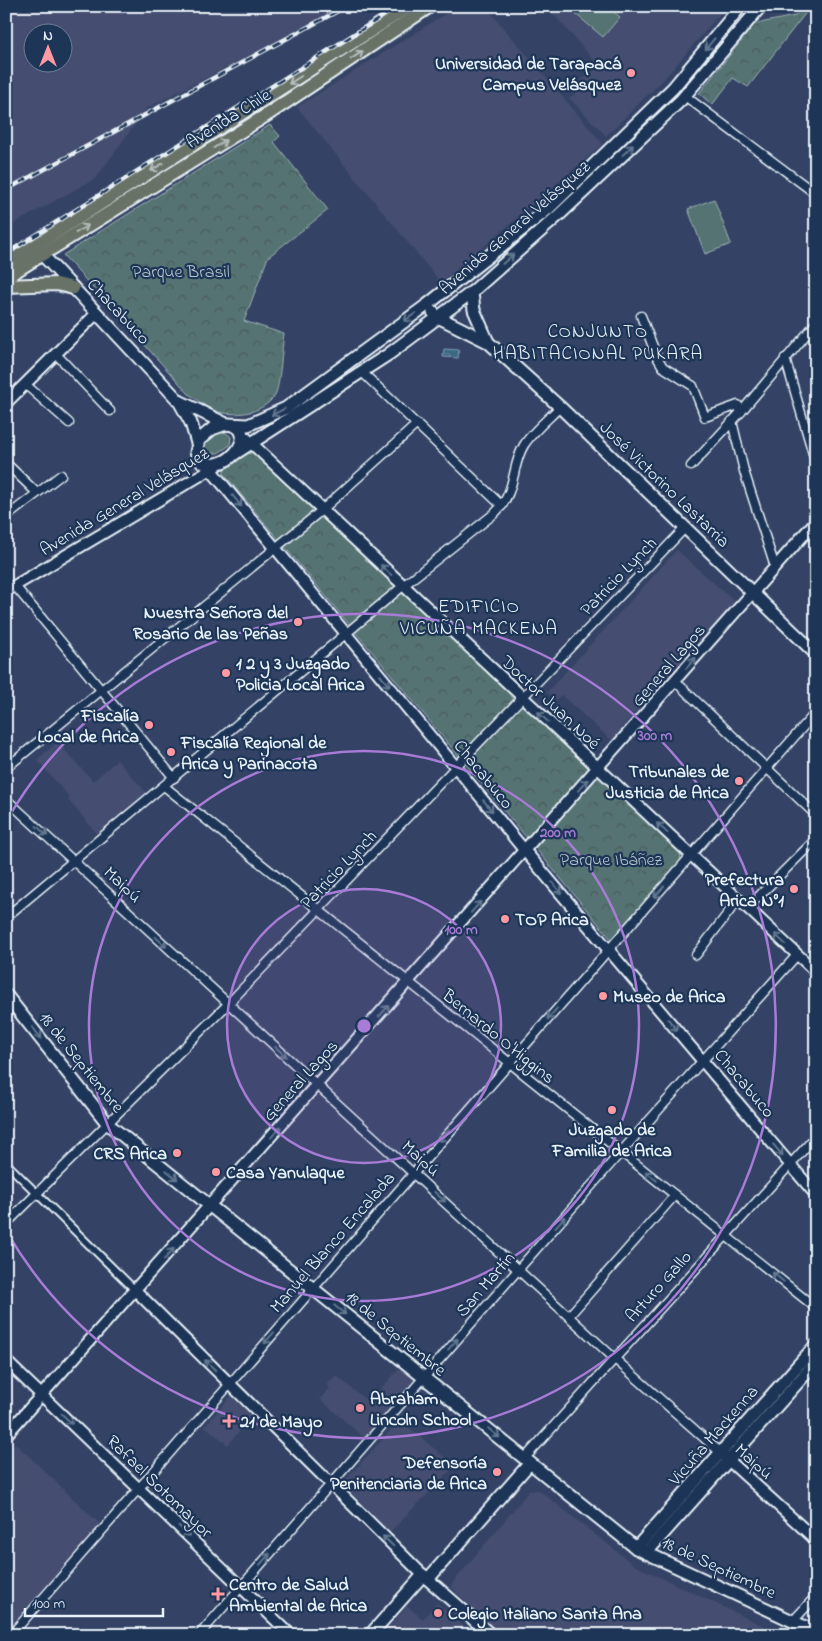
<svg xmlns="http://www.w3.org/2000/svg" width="822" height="1641" viewBox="0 0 822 1641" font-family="'Indie Flower',sans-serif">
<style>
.built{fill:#444d6f;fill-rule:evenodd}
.grass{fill:#547372;stroke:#9eb2b5}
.forest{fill:url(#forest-crowns);stroke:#9eb2b5}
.water{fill:url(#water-waves);stroke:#819fb2}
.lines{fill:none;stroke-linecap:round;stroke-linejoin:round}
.pedestrian-casing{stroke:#e8f1f8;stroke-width:10}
.minor-casing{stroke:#e8f1f8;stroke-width:11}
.tertiary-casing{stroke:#e8f1f8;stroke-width:14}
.secondary-casing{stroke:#e8f1f8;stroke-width:15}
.primary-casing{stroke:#e8f1f8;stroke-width:16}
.pedestrian{stroke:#1d3557;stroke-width:6}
.minor{stroke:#1d3557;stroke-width:8}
.tertiary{stroke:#1d3557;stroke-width:10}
.secondary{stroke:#1d3557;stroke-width:11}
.primary{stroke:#697266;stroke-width:12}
.rail-casing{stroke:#e8f1f8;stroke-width:4.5}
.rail{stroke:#1d3557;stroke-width:2.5;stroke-dasharray:8;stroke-linecap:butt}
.oneway{stroke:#64778f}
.oneway2{stroke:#b5bebe}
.ring{fill:none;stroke:#a77bd6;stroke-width:2.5}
.poi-dot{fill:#ff9aa2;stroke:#1d3557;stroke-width:2}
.labels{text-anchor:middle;stroke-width:4.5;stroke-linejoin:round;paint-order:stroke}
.poi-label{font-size:18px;font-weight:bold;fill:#e8f1f8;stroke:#1d3557;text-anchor:start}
.street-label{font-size:18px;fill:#e8f1f8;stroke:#1d3557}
.park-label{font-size:18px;fill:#b4c5c9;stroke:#1d3557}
.neighbourhood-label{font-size:19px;letter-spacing:1px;fill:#e8f1f8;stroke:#1d3557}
.centre{fill:#a77bd6;stroke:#1d3557;stroke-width:2.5}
.ring-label{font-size:15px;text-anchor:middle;font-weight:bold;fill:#a77bd6;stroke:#1d3557;stroke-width:4.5;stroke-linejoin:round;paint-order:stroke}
</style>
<defs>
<pattern id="forest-crowns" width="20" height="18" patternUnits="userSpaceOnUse" patternTransform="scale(1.25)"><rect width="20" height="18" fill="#547372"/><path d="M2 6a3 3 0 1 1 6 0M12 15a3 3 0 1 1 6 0" fill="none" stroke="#4c5b5c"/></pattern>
<pattern id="water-waves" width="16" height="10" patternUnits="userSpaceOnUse" patternTransform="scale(1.25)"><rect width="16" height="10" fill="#3d6883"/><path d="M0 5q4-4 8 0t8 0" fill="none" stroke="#597e95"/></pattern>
</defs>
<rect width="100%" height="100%" fill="#344365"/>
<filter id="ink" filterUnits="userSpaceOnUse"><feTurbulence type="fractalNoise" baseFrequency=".02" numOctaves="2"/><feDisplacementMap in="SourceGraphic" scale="10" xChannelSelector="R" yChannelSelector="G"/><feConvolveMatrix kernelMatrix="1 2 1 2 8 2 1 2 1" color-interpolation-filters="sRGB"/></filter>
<g filter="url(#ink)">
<g class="built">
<path d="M 6,6 L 347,6 L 147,108 L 96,178 L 6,228 ZM 62,32 L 62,62 L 32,62 L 32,32 Z"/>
<polygon points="458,6 485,6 603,144 441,283 297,107"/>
<polygon points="546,6 727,6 664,79 606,136 569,98 576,93 572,88 599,66"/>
<polygon points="677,550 736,603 620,729 623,732 614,743 561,695 556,700 547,692"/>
<polygon points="57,742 93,781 117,760 148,794 100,837 68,800 70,798 37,760"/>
<polygon points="402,1366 415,1379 364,1438 320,1399 330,1388 327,1385 336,1375 368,1402"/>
<polygon points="231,1396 252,1416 228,1445 205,1426"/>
<polygon points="400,1420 455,1466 390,1532 342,1484"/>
<polygon points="15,1443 101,1525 14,1625 6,1615 6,1452"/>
<polygon points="539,1490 634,1565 783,1635 503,1635 486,1622 450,1586 529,1491"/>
<polygon points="437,1603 473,1635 383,1635 407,1606 423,1619"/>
</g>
<g class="grass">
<polygon points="566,6 607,6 620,17 603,37"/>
<polygon points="714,199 731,244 705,254 688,209"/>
<path d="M 224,431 L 231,437 L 230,445 L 218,453 L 207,453 L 204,448 C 204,438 215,433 224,431 Z"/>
</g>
<g class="forest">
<polygon points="803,6 811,6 748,87 733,78 712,105 699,93 755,24 795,16"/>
<path d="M 270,125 L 280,136 L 274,142 L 328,210 L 268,257 L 244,321 L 284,334 C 282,346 280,387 275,395 C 263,414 235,417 215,411 C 206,408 197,399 189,394 L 63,255 Z"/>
<polygon points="248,453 253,453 681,853 680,861 611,939 224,474 224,468"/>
</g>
<polygon class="water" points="444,349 459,350 458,358 443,357"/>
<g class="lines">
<g class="pedestrian-casing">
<polyline id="pedestrian" points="6,1163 136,1291"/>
</g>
<g class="minor-casing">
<g id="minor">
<polyline points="685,96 816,194"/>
<polyline points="641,316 657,357 663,367 693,386 705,417 738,405 741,412"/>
<polyline points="56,354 110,411"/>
<polyline points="785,358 816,464"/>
<polyline points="362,372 502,506"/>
<polyline points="25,384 69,423"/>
<polyline points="732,421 744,471 775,567"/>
<polyline points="6,463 37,493"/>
<polyline points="691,466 741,412 816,323"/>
<polyline points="6,517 61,475"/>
<polyline points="15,586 174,778"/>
<polyline points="675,681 816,815"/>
<polyline points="6,768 322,510 417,424"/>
<polyline points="164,786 816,1308"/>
<polyline points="6,799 615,1359 721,1453"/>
<polyline points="747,908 816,839"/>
<path d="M 6,917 L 403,586 L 495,513 C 517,492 511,466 524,445 C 533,431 548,419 560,407"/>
<polyline points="696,955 738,900"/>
<polyline points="6,1224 228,1004 685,528"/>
<polyline points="569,1316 675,1195"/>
<polyline points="525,1458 816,1136"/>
<polyline points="793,1621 816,1596"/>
<polyline points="11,1635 816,712"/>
<polyline points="199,1635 621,1152 797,955"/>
</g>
</g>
<g class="tertiary-casing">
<g id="tertiary">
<polyline points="6,403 97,313"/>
<polyline points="246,438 816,972"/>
<polyline points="206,464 525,851 816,1195"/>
<polyline points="6,591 216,466"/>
<polyline points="136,1291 423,1575"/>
<polyline points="6,1361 291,1635"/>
<polyline points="6,1435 816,521"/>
<polyline points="724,1456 816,1540"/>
</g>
</g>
<g class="secondary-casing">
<g id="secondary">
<polyline points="36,248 179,401 191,423 197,443"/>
<polyline points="472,292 474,310 488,342"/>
<polyline points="433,312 436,316 488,342 560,407 816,654"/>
<polyline points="179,401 226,424"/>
<path d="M 226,424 C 262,426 231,475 202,462 L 196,452 L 199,440 L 212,429 Z"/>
<polyline points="228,424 248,425 286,408 427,305 548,209 673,88 741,6"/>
<polyline points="233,455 389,354 472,292 560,214 681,100 761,6"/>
<polyline points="6,995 108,1124 636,1548 816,1632"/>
<polyline points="636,1548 816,1345"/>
<polyline points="646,1553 816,1362"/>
<polyline points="428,1579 530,1463"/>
<polyline points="370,1635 423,1575 491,1635"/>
</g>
</g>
<g class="primary-casing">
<g id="primary">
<polyline points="6,264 409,6"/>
<polyline points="6,277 265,116 430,6"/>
<polyline points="6,286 57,284 73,288"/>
</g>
</g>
<use href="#pedestrian" class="pedestrian"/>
<use href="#minor" class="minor"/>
<use href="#tertiary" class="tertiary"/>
<use href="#secondary" class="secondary"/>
<use href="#primary" class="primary"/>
<g class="rail-casing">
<g id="rail">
<polyline points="6,190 347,6"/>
<polyline points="6,254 399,6"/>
</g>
</g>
<use href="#rail" class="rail"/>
</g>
<defs><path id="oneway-shaft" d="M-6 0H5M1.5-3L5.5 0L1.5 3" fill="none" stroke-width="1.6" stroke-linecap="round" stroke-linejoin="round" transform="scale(1.25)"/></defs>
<g class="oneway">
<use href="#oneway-shaft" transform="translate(710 44) rotate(129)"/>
<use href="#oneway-shaft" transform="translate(628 150) rotate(-43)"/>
<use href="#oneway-shaft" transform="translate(508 259) rotate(-41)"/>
<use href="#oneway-shaft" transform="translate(410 317) rotate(145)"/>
<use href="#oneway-shaft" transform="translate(278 412) rotate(153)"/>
<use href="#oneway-shaft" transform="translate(237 501) rotate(51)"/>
<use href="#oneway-shaft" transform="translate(386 570) rotate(-137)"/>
<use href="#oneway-shaft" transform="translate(691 663) rotate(-49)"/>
<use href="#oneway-shaft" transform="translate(385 681) rotate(50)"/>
<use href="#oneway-shaft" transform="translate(543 717) rotate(-137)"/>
<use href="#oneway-shaft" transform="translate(583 785) rotate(-49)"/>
<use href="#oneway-shaft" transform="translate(488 806) rotate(51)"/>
<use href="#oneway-shaft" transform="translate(662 828) rotate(-137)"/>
<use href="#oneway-shaft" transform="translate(42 831) rotate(42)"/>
<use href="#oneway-shaft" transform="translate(557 888) rotate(50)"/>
<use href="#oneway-shaft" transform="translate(659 892) rotate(131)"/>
<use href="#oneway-shaft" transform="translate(476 907) rotate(-49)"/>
<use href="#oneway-shaft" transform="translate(780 939) rotate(-137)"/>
<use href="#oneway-shaft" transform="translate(161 942) rotate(43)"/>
<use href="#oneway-shaft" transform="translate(384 1011) rotate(-48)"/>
<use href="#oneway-shaft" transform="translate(552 1014) rotate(131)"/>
<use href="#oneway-shaft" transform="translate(673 1025) rotate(50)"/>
<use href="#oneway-shaft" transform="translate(37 1033) rotate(52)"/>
<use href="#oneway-shaft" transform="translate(281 1052) rotate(42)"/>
<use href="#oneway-shaft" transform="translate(276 1132) rotate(-49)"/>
<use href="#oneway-shaft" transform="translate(444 1136) rotate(131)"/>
<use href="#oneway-shaft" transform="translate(778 1150) rotate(50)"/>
<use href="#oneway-shaft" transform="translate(172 1175) rotate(39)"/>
<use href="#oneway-shaft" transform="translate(651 1176) rotate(-141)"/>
<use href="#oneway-shaft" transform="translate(440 1197) rotate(42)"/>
<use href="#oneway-shaft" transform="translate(560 1222) rotate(-49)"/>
<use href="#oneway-shaft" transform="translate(169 1254) rotate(-49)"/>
<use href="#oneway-shaft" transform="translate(778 1277) rotate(-141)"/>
<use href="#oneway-shaft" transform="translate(340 1310) rotate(39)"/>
<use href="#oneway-shaft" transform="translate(269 1338) rotate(131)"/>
<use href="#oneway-shaft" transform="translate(453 1344) rotate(-49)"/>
<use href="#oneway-shaft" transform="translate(210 1365) rotate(-135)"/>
<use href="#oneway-shaft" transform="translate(67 1419) rotate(44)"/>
<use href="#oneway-shaft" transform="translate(494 1433) rotate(39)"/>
<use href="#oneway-shaft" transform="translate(184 1531) rotate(44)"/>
<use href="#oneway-shaft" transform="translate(388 1541) rotate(-136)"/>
<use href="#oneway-shaft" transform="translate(265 1559) rotate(-49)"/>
</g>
<g class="oneway2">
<use href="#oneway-shaft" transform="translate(357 55) rotate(-33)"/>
<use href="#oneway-shaft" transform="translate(295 80) rotate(148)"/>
<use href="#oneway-shaft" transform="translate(220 144) rotate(-32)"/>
<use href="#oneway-shaft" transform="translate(157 167) rotate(148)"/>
<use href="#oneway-shaft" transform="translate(82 229) rotate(-32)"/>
</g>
</g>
<circle cx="364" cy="1026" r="137" fill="#a77bd6" fill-opacity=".12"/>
<g class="ring">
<circle cx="364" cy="1026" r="137"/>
<circle cx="364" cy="1026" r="275"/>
<path d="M7 820A412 412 0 1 1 7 1232"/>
</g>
<g class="poi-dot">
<circle cx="631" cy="73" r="5"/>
<circle cx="298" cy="622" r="5"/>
<circle cx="226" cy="673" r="5"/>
<circle cx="149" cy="725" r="5"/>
<circle cx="171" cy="752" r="5"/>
<circle cx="739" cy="781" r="5"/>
<circle cx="794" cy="889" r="5"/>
<circle cx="505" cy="919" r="5"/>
<circle cx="603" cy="996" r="5"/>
<circle cx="612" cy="1110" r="5"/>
<circle cx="177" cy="1153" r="5"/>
<circle cx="216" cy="1172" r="5"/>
<circle cx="360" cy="1408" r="5"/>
<path d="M226.5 1413.5h5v5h5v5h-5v5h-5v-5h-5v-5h5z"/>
<circle cx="497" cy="1472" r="5"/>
<path d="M215.5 1586.5h5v5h5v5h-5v5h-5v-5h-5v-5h5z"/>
<circle cx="438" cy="1613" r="5"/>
</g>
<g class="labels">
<g class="poi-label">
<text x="621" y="69" text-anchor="end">Universidad de Tarapacá<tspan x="621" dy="21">Campus Velásquez</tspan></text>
<text x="288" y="618" text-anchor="end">Nuestra Señora del<tspan x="288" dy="21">Rosario de las Peñas</tspan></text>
<text x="236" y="669">1 2 y 3 Juzgado<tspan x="236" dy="21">Policia Local Arica</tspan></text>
<text x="139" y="721" text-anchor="end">Fiscalía<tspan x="139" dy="21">Local de Arica</tspan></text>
<text x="181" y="748">Fiscalía Regional de<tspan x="181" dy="21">Arica y Parinacota</tspan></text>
<text x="729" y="777" text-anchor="end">Tribunales de<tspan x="729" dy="21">Justicia de Arica</tspan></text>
<text x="784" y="885" text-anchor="end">Prefectura<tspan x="784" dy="21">Arica N°1</tspan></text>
<text x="515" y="925">TOP Arica</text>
<text x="613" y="1002">Museo de Arica</text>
<text x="612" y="1135" text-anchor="middle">Juzgado de<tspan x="612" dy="21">Familia de Arica</tspan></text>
<text x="167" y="1159" text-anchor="end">CRS Arica</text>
<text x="226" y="1178">Casa Yanulaque</text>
<text x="370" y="1404">Abraham<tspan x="370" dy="21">Lincoln School</tspan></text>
<text x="240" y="1427">21 de Mayo</text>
<text x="487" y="1468" text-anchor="end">Defensoría<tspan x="487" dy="21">Penitenciaria de Arica</tspan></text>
<text x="229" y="1590">Centro de Salud<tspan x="229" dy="21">Ambiental de Arica</tspan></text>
<text x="448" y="1619">Colegio Italiano Santa Ana</text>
</g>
<g class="street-label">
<text transform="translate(228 118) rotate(-32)" y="6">Avenida Chile</text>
<text transform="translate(514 227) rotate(-41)" y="6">Avenida General Velásquez</text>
<text transform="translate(119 311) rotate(47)" y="6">Chacabuco</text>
<text transform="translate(665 484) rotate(44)" y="6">José Victorino Lastarria</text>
<text transform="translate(124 501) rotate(-31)" y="6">Avenida General Velásquez</text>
<text transform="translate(618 576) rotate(-46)" y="6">Patricio Lynch</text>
<text transform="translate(668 665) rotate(-49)" y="6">General Lagos</text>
<text transform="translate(551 702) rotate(43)" y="6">Doctor Juan Noé</text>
<text transform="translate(484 774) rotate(51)" y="6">Chacabuco</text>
<text transform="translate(338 869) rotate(-46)" y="6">Patricio Lynch</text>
<text transform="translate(123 884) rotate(43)" y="6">Maipú</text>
<text transform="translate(499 1036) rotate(39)" y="6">Bernardo O'Higgins</text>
<text transform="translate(82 1062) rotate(51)" y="6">18 de Septiembre</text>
<text transform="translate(300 1080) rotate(-48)" y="6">General Lagos</text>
<text transform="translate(745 1083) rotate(50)" y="6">Chacabuco</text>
<text transform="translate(421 1158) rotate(42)" y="6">Maipú</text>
<text transform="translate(332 1242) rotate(-49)" y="6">Manuel Blanco Encalada</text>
<text transform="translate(485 1284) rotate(-49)" y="6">San Martín</text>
<text transform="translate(658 1286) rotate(-48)" y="6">Arturo Gallo</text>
<text transform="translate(396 1333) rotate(39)" y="6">18 de Septiembre</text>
<text transform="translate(713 1435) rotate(-49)" y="6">Vicuña Mackenna</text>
<text transform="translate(754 1461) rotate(42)" y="6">Maipú</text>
<text transform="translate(160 1486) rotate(44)" y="6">Rafael Sotomayor</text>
<text transform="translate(719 1567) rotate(25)" y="6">18 de Septiembre</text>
</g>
<g class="park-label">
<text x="181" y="277">Parque Brasil</text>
<text x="611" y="865">Parque Ibáñez</text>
</g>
<g class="neighbourhood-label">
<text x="598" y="337">CONJUNTO<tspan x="598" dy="22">HABITACIONAL PUKARA</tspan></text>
<text x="479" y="612">EDIFICIO<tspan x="479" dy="22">VICUÑA MACKENA</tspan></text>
</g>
</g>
<circle cx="364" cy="1026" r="8" class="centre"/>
<g class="ring-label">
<text x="655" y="740">300 m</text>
<text x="558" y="837">200 m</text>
<text x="461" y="934">100 m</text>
</g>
<rect width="822" height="1641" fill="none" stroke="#1d3557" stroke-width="25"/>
<rect x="12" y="12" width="797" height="1616" fill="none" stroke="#e8f1f8" stroke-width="2" filter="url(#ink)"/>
<g transform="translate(48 48)"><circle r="24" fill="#1d3557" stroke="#6e8097"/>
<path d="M0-4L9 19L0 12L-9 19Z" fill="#ff9aa2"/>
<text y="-8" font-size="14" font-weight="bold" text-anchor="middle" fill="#e8f1f8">N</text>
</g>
<path d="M25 1608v8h138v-8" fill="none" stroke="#e8f1f8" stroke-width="2.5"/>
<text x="32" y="1608" font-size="15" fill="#e8f1f8" stroke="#1d3557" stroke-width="4" paint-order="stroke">100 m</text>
</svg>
